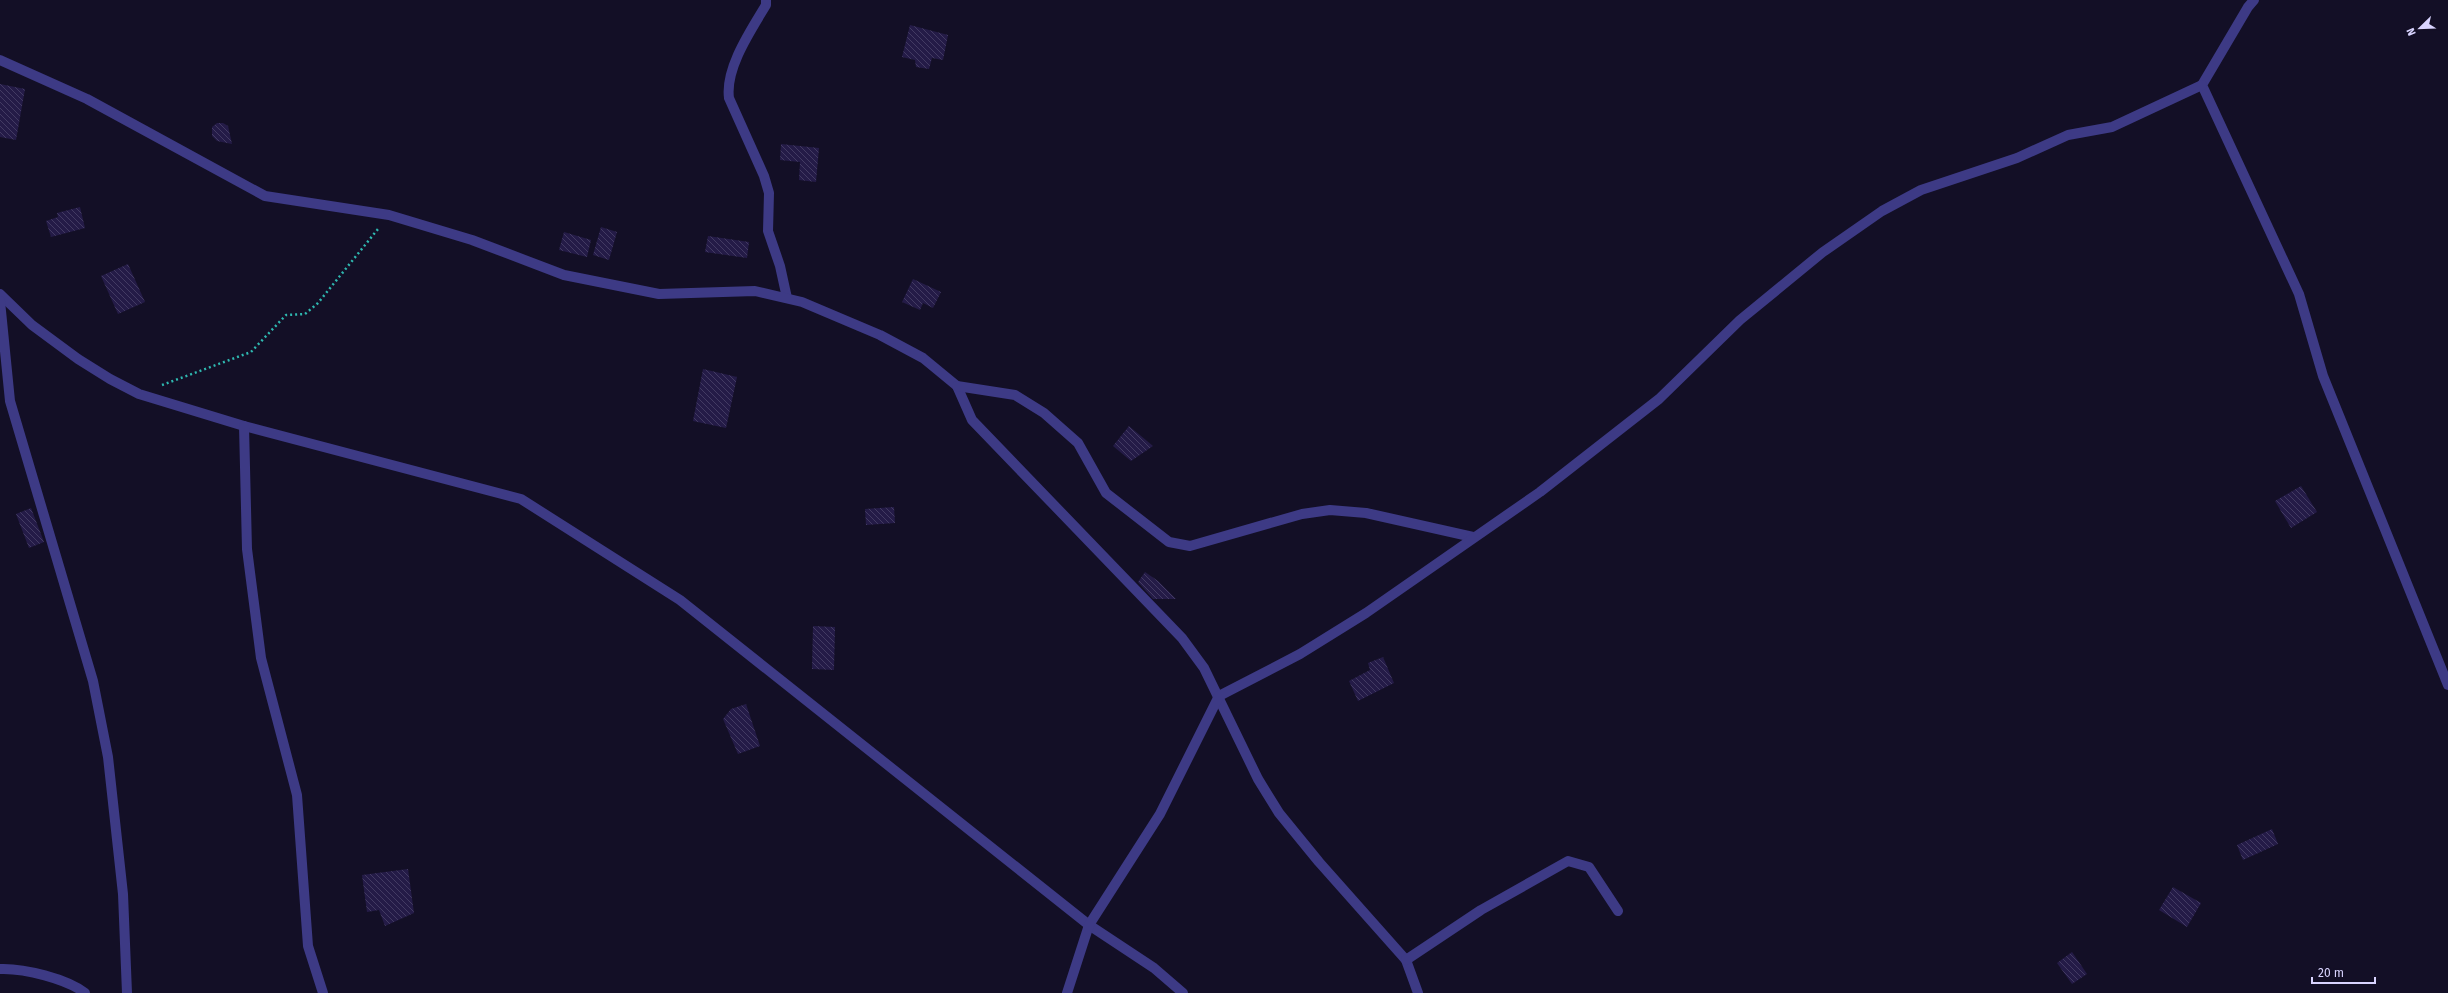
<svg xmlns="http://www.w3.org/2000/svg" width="2448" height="993" viewBox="0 0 2448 993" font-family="'Fira Sans',sans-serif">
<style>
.building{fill:url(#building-back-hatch)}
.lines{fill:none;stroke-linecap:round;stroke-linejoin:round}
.path{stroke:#2fb8b0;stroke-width:2.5;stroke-dasharray:2 3;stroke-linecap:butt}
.minor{stroke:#3d3a85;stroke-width:10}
</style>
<defs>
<pattern id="building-back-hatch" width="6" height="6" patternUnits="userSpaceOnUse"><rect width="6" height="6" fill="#241b47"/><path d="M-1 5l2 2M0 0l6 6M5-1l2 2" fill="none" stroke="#433b63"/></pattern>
</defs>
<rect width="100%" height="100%" fill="#130f26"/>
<g class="building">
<polygon points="910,25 948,35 943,60 932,58 929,69 916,67 915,60 902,57"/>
<polygon points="0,84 25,89 16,140 0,137"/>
<polygon points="217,123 223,123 228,126 232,144 217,141 212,136 212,127"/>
<polygon points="781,144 819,148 816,182 799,180 800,162 780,160"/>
<polygon points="80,207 85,228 51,237 46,221 58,217 57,213"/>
<polygon points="601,227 617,232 609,260 593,255"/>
<polygon points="564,232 591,240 587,257 559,250"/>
<polygon points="708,236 749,242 747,258 705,252"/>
<polygon points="128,264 145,302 118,314 101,276"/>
<polygon points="913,279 941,292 933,308 923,303 920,310 902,302"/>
<polygon points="703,369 737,377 726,428 693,421"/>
<polygon points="1129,426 1153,446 1131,461 1113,446"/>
<polygon points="2301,486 2317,512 2291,528 2275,501"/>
<polygon points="894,507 895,523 866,525 865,509"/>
<polygon points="31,508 44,542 29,548 16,514"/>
<polygon points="1145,572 1158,581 1176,599 1153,599 1138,582"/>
<polygon points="813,626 835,627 834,670 812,669"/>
<polygon points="1383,657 1394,683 1358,701 1349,681 1370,670 1368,663"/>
<polygon points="746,704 760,746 738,754 723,719 731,709"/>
<polygon points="2272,829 2278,844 2243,860 2237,845"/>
<polygon points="408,869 414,913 385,926 379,910 367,912 362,875"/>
<polygon points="2173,887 2201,903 2187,927 2159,910"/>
<polygon points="2072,952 2087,974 2072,984 2057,963"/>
</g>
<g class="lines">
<polyline class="path" points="162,385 251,352 286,315 305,314 318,303 378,229"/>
<g class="minor">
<path d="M 766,0 L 766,5 C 751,30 725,68 729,98 L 764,176 L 769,193 L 768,231 L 780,266 L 787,298"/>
<polyline points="2254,0 2248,7 2202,85 2299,294 2323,376 2448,685"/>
<polyline points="0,60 87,99 265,196 389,215 472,240 564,275 659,294 755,291 802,302 880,335 923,358 957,386 972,420 1182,638 1204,668 1258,779 1279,813 1319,862 1406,960 1418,993"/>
<polyline points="0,294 32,325 78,359 110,379 139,394 244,426 521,499 680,600 1089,925 1154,968 1183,993"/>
<polyline points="0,301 10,401 93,681 108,757 123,894 127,993"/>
<polyline points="957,386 1015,395 1044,413 1078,443 1106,493 1169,542 1190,546 1302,514 1330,510 1366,513 1473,537"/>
<polyline points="244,426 247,549 261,658 297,795 308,946 323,993"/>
<polyline points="1406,960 1481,910 1568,861 1589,867 1618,911"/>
<path d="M 0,969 C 24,968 67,979 85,993"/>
<polyline points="1067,993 1089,925 1160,814 1219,696 1300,654 1366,613 1540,492 1659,399 1740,320 1823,252 1882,211 1921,190 2017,158 2068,135 2112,127 2202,85"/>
</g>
</g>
<g transform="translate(2420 28) rotate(247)" stroke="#130f26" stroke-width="3" paint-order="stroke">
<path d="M0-3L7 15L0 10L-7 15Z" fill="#d9d4ff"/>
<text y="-6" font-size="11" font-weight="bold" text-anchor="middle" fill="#d9d4ff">N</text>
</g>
<path d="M2312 977v6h63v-6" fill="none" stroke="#d9d4ff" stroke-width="2"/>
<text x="2318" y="977" font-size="12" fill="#d9d4ff" stroke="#130f26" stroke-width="3" paint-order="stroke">20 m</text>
</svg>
